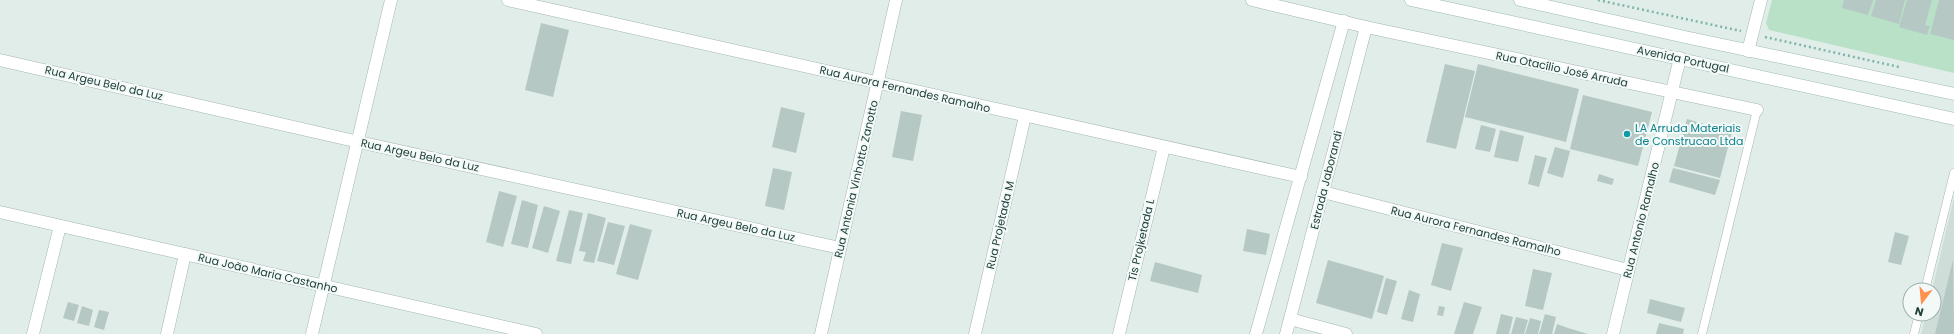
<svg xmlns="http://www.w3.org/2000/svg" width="1954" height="334" viewBox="0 0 1954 334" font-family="Poppins,sans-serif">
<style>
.built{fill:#cfddd9}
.green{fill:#b8e1c8}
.building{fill:#b6c8c3}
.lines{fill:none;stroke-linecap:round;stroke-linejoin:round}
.lane-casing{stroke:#a3b6b2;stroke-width:9}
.street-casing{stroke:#a3b6b2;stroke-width:13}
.secondary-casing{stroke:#9ebab4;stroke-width:13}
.path{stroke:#7eb4aa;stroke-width:2.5;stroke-dasharray:2 3;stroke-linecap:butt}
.lane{stroke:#fff;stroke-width:8}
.street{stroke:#fff;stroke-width:12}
.secondary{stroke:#fff;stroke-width:12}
.culture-dot{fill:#0f9aa8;stroke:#f2f9f7;stroke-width:1.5}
.labels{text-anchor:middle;stroke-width:4;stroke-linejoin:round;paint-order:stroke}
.street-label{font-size:11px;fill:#20403c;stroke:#f2f9f7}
.culture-label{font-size:11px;fill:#0d838f;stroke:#f2f9f7;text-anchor:start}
</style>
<rect width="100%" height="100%" fill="#e1ede9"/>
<polygon class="built" points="1954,197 1954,334 1921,334 1926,314 1934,314 1934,290 1932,290"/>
<polygon class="green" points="1772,0 1954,0 1954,73 1769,30 1766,23"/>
<g class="building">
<polygon points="1844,0 1873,0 1868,15 1842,8"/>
<polygon points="1876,0 1905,0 1899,24 1871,16"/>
<polygon points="1907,0 1932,0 1925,25 1930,26 1927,35 1899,27"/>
<polygon points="1939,0 1954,0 1954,40 1930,34"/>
<polygon points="541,23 569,30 553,97 525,90"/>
<polygon points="1445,64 1475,71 1456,149 1426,142"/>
<polygon points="1478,64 1579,89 1566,142 1465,117"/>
<polygon points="1583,95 1652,112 1638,166 1570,149"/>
<polygon points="781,107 805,113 796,153 772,147"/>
<polygon points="901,111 922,115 913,161 892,157"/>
<polygon points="1687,119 1732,132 1720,178 1674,166"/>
<polygon points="1481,125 1496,129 1490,152 1475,149"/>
<polygon points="1500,130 1524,136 1518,162 1494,157"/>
<polygon points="1555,147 1570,151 1563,178 1547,173"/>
<polygon points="1535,155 1547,158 1539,187 1528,184"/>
<polygon points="773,168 792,172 784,210 765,206"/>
<polygon points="1673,168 1720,180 1715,195 1669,182"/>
<polygon points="1599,174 1614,179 1612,185 1597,181"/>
<polygon points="499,191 517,196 503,247 486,242"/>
<polygon points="522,200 538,205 528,248 511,244"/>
<polygon points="544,206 560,211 548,253 532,248"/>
<polygon points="569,210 583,213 571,264 556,261"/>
<polygon points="588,213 606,218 594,263 583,261 586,252 579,251"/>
<polygon points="608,222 625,226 614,265 597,261"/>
<polygon points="630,224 652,230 638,280 616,274"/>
<polygon points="1247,229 1270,234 1266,255 1243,251"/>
<polygon points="1895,232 1909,236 1901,265 1888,262"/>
<polygon points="1442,243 1463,248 1451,291 1431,285"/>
<polygon points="1328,260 1384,276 1372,319 1316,303"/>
<polygon points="1953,260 1954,334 1935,334"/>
<polygon points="1155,262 1202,275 1198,293 1150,281"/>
<polygon points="1533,269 1552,273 1543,310 1525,306"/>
<polygon points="1386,278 1397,281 1387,315 1377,312"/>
<polygon points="1409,290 1420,294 1413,322 1401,319"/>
<polygon points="1650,299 1685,308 1681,322 1647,313"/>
<polygon points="68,302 79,305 74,321 63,318"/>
<polygon points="1464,302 1482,307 1473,334 1454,334"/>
<polygon points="82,306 93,310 89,326 77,323"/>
<polygon points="1439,306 1445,307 1443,316 1437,315"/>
<polygon points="99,310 109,312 104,330 94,327"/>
<polygon points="1501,314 1513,317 1509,334 1496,334"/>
<polygon points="1545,314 1556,317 1552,334 1539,334"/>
<polygon points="1516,317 1528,320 1524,334 1511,334"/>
<polygon points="1530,318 1541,321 1538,334 1525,334"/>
<polygon points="1659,323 1684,329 1683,334 1656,334"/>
<polygon points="1557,324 1568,328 1588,334 1554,334"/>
</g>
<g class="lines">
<g class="lane-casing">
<g id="lane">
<polyline points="1925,290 1954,173"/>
<polyline points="1702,334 1757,110"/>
<polyline points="1914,334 1919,314"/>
</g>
</g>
<g class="street-casing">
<g id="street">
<polyline points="508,0 1301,177"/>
<polyline points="1252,0 1366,27 1757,110"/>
<polyline points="1748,51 1761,0"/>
<polyline points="0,60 359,142 840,248"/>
<polyline points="1323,192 1628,270"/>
<polyline points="0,212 536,334"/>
<polyline points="1290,319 1346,334"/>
<polyline points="33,334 60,226"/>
<polyline points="167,334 185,254"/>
<polyline points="312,334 391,0"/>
<polyline points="821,334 896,0"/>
<polyline points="975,334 1025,116"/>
<polyline points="1119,334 1164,147"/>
<polyline points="1256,334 1344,21"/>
<polyline points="1286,334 1366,27"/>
<polyline points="1613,334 1680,58"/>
</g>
</g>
<g class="secondary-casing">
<g id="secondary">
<polyline points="1411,0 1954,119"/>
<polyline points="1520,0 1685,37 1954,94"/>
</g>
</g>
<g class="path">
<polyline points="1598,0 1741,31"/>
<polyline points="1765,37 1899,67"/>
</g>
<use href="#lane" class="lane"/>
<use href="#street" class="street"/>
<use href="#secondary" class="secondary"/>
</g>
<circle class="culture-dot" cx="1627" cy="134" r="4"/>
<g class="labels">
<g class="street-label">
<text transform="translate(1683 59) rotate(12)" y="4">Avenida Portugal</text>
<text transform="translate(1562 69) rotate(12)" y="4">Rua Otacílio José Arruda</text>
<text transform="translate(104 83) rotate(13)" y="4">Rua Argeu Belo da Luz</text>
<text transform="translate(905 89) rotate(13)" y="4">Rua Aurora Fernandes Ramalho</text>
<text transform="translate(420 155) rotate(12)" y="4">Rua Argeu Belo da Luz</text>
<text transform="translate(856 179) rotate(-77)" y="4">Rua Antonia Vinhotto Zanotto</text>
<text transform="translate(1326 180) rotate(-76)" y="4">Estrada Jaborandi</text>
<text transform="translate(1641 220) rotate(-76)" y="4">Rua Antonio Ramalho</text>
<text transform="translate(736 225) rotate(12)" y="4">Rua Argeu Belo da Luz</text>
<text transform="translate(1000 225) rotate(-77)" y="4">Rua Projetada M</text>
<text transform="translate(1476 231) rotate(14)" y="4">Rua Aurora Fernandes Ramalho</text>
<text transform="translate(1141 240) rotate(-77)" y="4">Tis Projketada L</text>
<text transform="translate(268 273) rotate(13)" y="4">Rua João Maria Castanho</text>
</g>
<g class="culture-label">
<text x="1635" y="132">LA Arruda Materiais<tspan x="1635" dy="13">de Construcao Ltda</tspan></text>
</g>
</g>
<g transform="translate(1922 302) rotate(196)"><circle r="19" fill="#f2f9f7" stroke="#9eafac"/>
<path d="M0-3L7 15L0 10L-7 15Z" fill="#ff904e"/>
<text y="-6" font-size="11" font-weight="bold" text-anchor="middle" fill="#20403c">N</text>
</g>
</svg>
